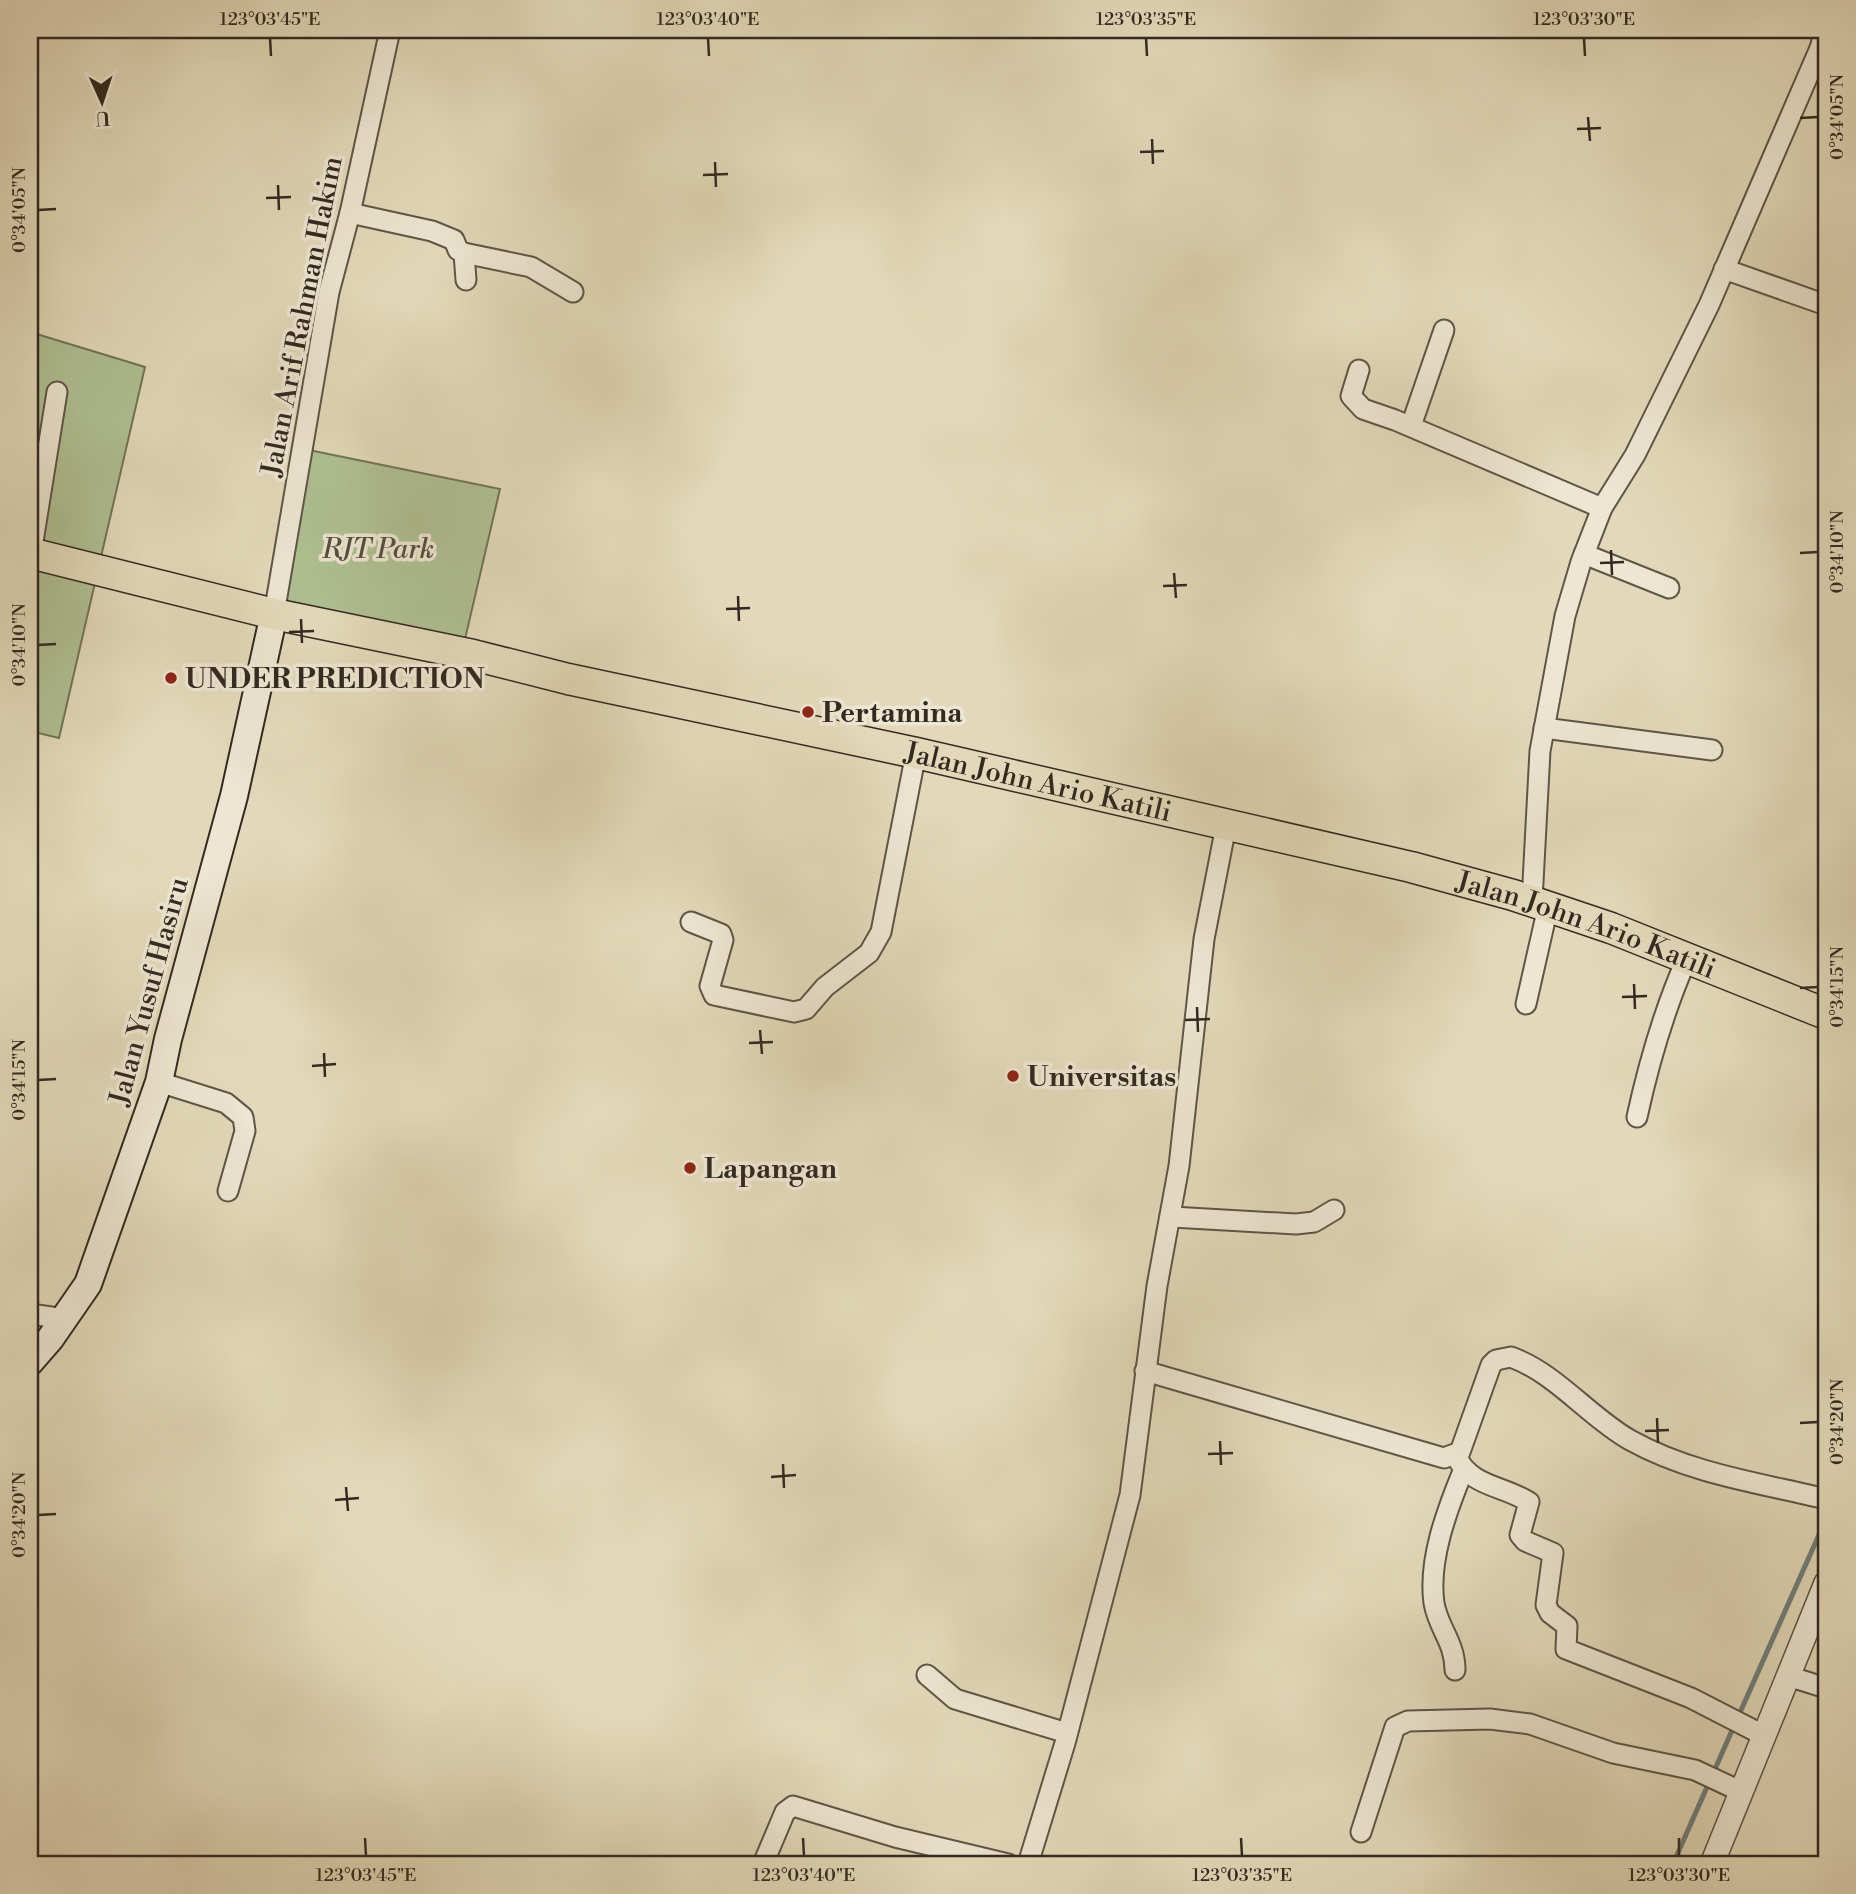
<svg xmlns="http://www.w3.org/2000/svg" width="1856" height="1894" viewBox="0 0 1856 1894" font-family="'Libre Bodoni',serif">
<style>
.green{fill:#afc093;stroke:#70755a;stroke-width:2}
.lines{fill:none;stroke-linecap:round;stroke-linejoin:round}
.stream{stroke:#6f807c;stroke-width:5}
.minor-casing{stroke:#5e5647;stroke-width:23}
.tertiary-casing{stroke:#5e5647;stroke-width:26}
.secondary-casing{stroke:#322a21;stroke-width:30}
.primary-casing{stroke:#322a21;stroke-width:33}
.minor{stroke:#ede6d2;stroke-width:19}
.tertiary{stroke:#ede6d2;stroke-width:23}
.secondary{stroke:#ede6d2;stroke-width:26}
.primary{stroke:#e3d9ba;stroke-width:30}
.ticks{fill:none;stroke:#322a21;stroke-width:2.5}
.poi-dot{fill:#8f2418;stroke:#ede6d2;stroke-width:2.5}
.labels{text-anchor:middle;stroke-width:7;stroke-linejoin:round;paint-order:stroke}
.street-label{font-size:28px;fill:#322a21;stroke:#ede6d2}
.park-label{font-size:28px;font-style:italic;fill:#51503e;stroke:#ede6d2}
.poi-label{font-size:28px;font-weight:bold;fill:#322a21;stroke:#ede6d2;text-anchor:start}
.neatline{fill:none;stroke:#322a21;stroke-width:2.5}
.ticks-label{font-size:18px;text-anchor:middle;fill:#322a21}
</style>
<rect width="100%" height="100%" fill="#e3d9ba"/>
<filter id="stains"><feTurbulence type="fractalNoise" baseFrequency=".00286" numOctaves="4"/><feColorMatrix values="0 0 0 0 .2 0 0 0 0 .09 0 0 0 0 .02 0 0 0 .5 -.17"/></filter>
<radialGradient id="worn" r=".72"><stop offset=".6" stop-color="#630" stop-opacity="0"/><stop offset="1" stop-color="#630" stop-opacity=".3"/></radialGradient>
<g class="green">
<polygon points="30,332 145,367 59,738 30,731"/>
<polygon points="304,449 500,489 462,652 275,609"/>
</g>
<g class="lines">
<g class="stream">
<polyline points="1738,1717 1826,1519"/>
<polyline points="1673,1864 1734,1726"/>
</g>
<g class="minor-casing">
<g id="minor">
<polyline points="350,213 432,231 454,240 458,250 464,253 531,267 573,292"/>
<polyline points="464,253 466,280"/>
<polyline points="1724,269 1826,305"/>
<polyline points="1359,370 1351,396 1363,409 1395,420 1602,508"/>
<polyline points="1411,426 1444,330"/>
<polyline points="31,554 57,392"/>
<polyline points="1584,554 1669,588"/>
<polyline points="274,614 329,292 350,213 390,30"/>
<polyline points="1544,728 1712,750"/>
<polyline points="1532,901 1540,751 1565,616 1581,562 1602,508 1635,455 1709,305 1820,48 1825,30"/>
<polyline points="691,922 721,934 723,940 710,986 714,995 794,1012 806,1009 825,987 869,953 881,932 916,753"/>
<polyline points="1526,1004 1548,907"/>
<polyline points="159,1082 226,1103 243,1117 245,1131 228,1191"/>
<path d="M 1637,1117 C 1649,1062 1664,1010 1687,958"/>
<polyline points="1172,1217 1296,1224 1314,1222 1334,1210"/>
<polyline points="30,1314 65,1319"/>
<path d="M 1145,1371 L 1444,1458 L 1460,1452 L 1491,1365 L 1496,1360 L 1511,1357 C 1557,1374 1588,1416 1630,1440 C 1691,1474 1760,1483 1826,1499"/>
<path d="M 1456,1456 C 1471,1487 1502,1485 1529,1502 L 1520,1535 L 1525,1541 L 1553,1553 L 1546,1605 L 1550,1613 L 1567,1626 L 1566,1649 L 1691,1698 L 1765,1736"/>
<path d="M 1455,1670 C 1455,1642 1438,1628 1434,1603 C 1428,1560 1447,1510 1463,1471"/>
<polyline points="927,1675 955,1699 1067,1733"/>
<polyline points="1788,1676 1826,1688"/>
<polyline points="1361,1832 1395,1727 1408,1721 1490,1719 1530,1724 1613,1753 1695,1770 1742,1792"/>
<polyline points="763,1864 785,1812 793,1806 895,1837 1008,1864"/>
<polyline points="1028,1864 1065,1743 1130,1495 1157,1286 1179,1166 1204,939 1226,826"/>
</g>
</g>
<g class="tertiary-casing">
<polyline id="tertiary" points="1712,1864 1826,1583"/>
</g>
<g class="secondary-casing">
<polyline id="secondary" points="30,1362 50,1339 88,1284 159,1082 168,1039 234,796 274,614"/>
</g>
<g class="primary-casing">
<g id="primary">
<path id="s1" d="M 30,553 L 274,614 L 473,655 L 568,679 L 916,753 L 1411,867 L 1513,895 L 1611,928 L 1826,1014"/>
</g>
</g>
<use href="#minor" class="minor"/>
<use href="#tertiary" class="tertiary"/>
<use href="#secondary" class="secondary"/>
<use href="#primary" class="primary"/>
</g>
<path class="ticks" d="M 270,38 L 271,56M 708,38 L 709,56M 1146,38 L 1147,56M 1584,38 L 1585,56M 1588,117 L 1590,141M 1800,118 L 1818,117M 1577,129 L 1601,128M 1152,139 L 1153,164M 1140,152 L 1164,151M 715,162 L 716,187M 703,175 L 728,174M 278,185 L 279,210M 266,198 L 291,197M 38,210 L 56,209M 1611,550 L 1612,575M 1800,553 L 1818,552M 1600,563 L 1624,562M 1174,573 L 1176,598M 1163,586 L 1187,585M 738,596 L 739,621M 726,609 L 750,608M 301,619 L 302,643M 289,632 L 314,631M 38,645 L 56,644M 1634,984 L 1635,1009M 1800,988 L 1818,987M 1622,997 L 1647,996M 1197,1007 L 1198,1032M 1185,1020 L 1210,1019M 760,1030 L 762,1054M 749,1043 L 773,1042M 324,1053 L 325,1077M 312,1066 L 336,1064M 38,1080 L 56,1079M 1657,1418 L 1658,1443M 1800,1423 L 1818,1422M 1645,1431 L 1669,1430M 1220,1441 L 1221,1465M 1208,1454 L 1233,1453M 783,1464 L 784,1488M 771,1477 L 796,1475M 346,1487 L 348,1511M 335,1500 L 359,1498M 38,1515 L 56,1514M 365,1838 L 366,1856M 803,1838 L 804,1856M 1241,1838 L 1242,1856M 1679,1838 L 1679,1856"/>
<g class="poi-dot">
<circle cx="171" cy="678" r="7"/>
<circle cx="808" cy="712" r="7"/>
<circle cx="1013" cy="1076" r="7"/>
<circle cx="690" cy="1168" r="7"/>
</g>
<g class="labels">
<g class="street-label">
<text transform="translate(301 316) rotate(-79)" y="10">Jalan Arif Rahman Hakim</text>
<text dy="10" stroke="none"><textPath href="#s1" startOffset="1034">Jalan John Ario Katili</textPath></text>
<text dy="10" stroke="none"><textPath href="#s1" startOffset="1601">Jalan John Ario Katili</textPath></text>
<text transform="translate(148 991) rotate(-75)" y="10">Jalan Yusuf Hasiru</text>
</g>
<g class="park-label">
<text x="378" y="558">RJT Park</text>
</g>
<g class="poi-label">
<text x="185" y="688">UNDER PREDICTION</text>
<text x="822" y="722">Pertamina</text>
<text x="1027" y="1086">Universitas</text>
<text x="704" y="1178">Lapangan</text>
</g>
</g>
<rect width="1856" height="1894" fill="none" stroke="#e3d9ba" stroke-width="77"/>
<g transform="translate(102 102) rotate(177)" stroke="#ede6d2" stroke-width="5" paint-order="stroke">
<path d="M0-5L12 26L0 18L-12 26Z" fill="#322a21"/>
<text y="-10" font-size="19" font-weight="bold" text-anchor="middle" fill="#322a21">U</text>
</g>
<rect x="38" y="38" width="1780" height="1818" class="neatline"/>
<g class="ticks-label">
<text x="270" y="25">123°03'45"E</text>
<text x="708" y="25">123°03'40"E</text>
<text x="1146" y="25">123°03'35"E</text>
<text x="1584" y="25">123°03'30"E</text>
<text transform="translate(1837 117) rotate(-90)" y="6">0°34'05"N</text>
<text transform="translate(19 210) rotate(-90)" y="6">0°34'05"N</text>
<text transform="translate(1837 552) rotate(-90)" y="6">0°34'10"N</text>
<text transform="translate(19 645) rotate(-90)" y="6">0°34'10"N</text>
<text transform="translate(1837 987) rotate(-90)" y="6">0°34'15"N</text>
<text transform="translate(19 1080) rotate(-90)" y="6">0°34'15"N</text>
<text transform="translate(1837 1422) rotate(-90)" y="6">0°34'20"N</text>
<text transform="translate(19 1515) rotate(-90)" y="6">0°34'20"N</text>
<text x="366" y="1881">123°03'45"E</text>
<text x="804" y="1881">123°03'40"E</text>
<text x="1242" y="1881">123°03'35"E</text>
<text x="1679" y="1881">123°03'30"E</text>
</g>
<rect width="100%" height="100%" filter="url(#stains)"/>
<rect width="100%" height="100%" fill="url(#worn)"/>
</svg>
